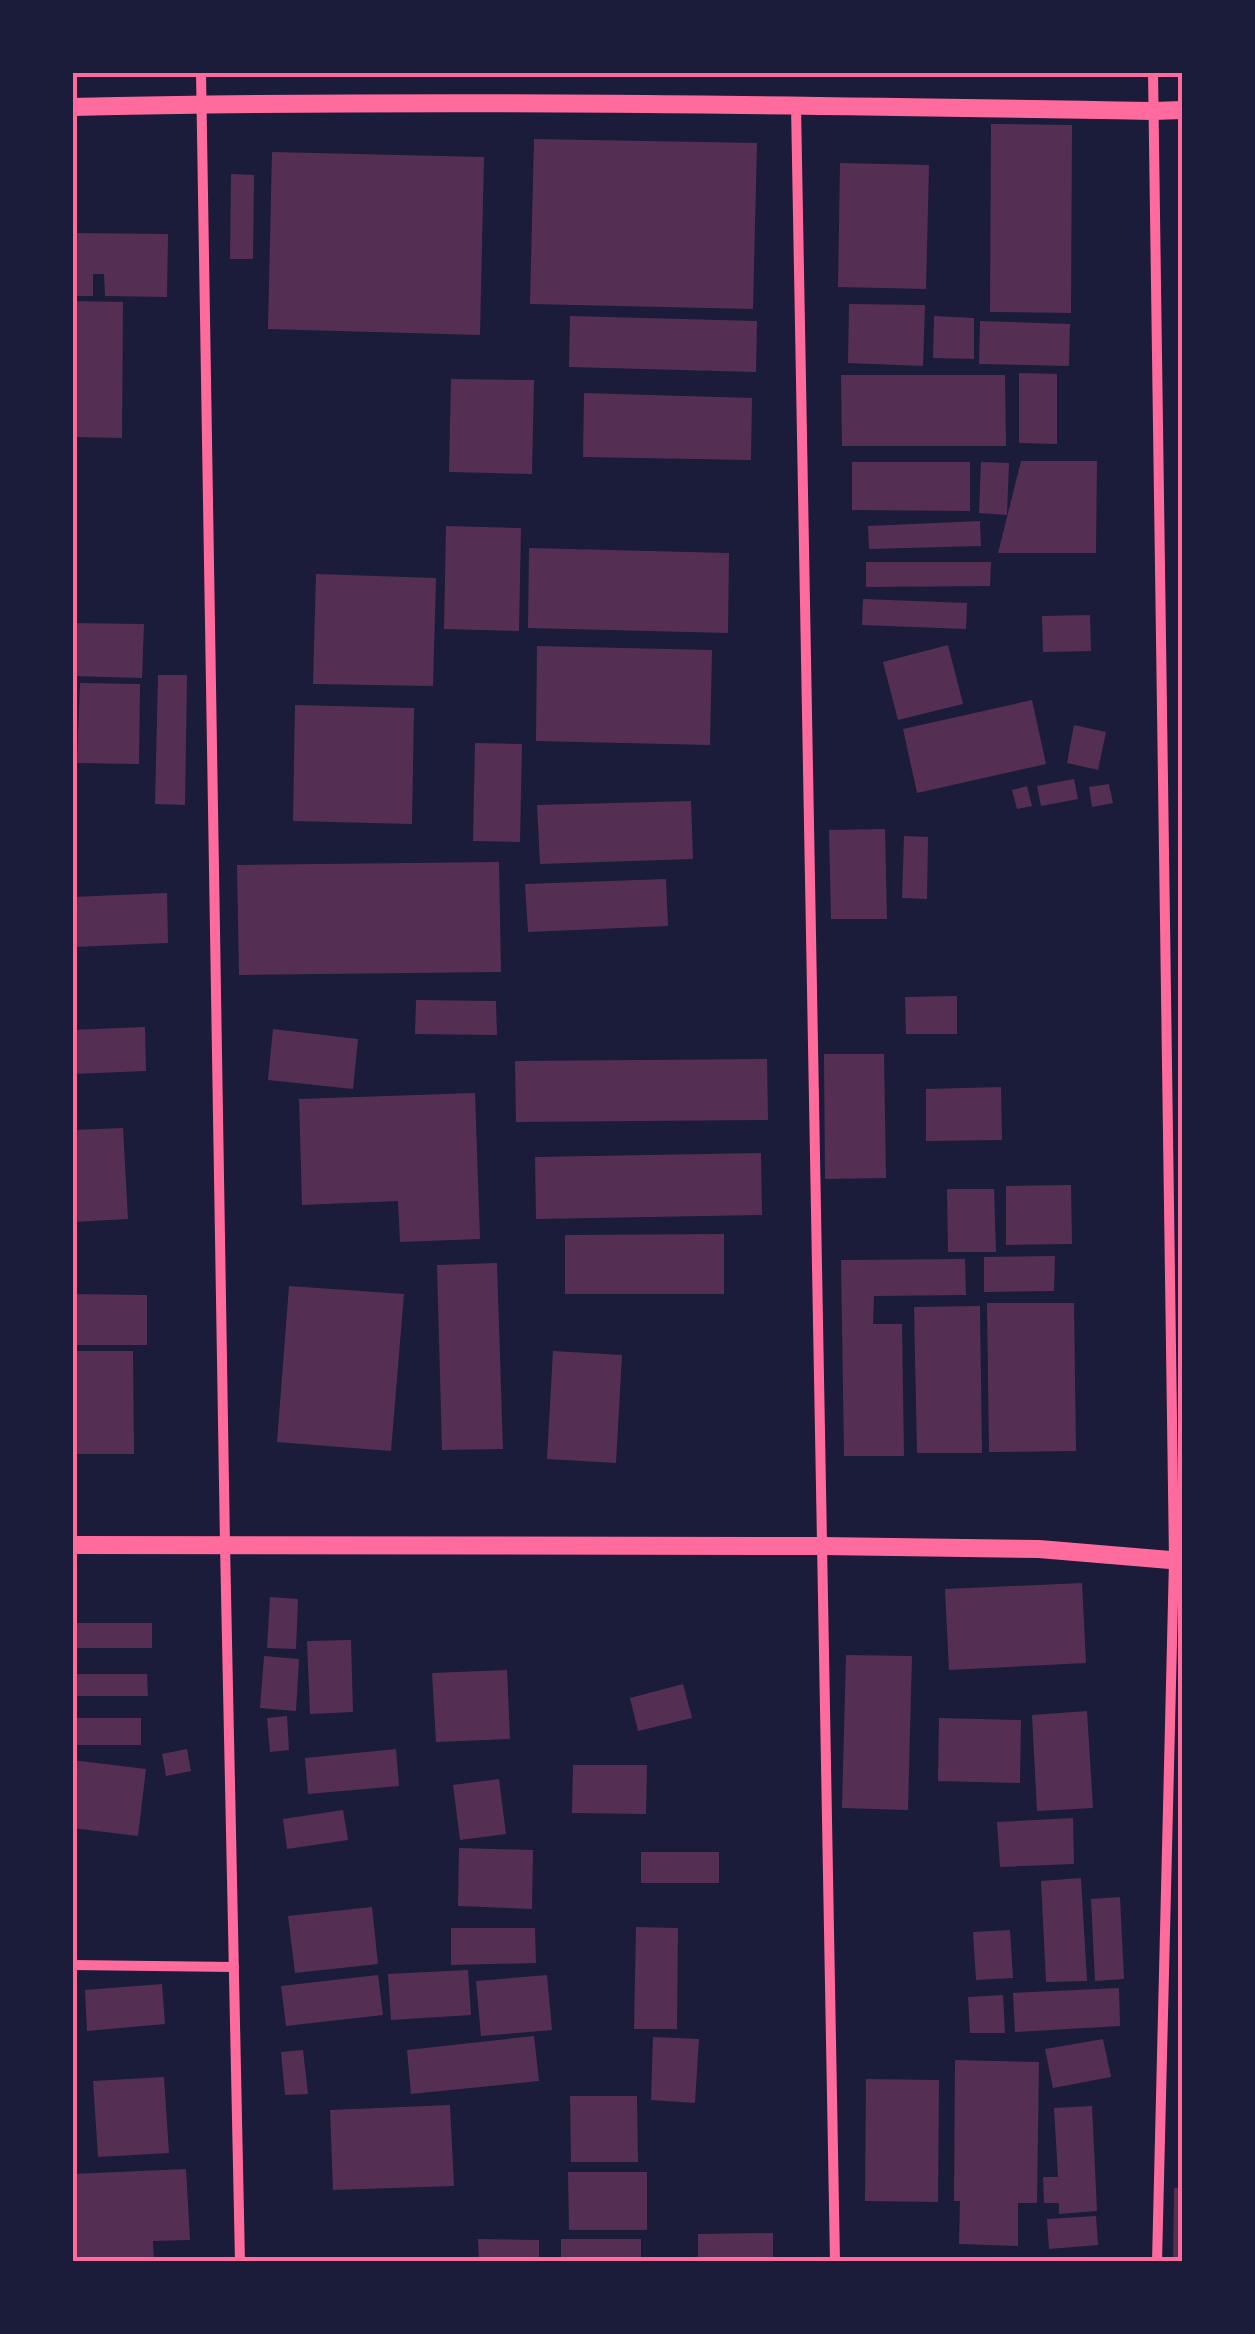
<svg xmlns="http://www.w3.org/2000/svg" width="1255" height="2334" viewBox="0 0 1255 2334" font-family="'Roboto Serif',serif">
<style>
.building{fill:#542f53}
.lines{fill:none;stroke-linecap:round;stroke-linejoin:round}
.minor{stroke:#ff6b9d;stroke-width:10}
.tertiary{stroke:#ff6b9d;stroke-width:18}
.neatline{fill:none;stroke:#ff6b9d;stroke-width:4}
</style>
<rect width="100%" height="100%" fill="#1b1b3a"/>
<g class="building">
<polygon points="991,124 1072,125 1071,313 990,312"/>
<polygon points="534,139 757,143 753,309 530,304"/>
<polygon points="272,152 484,157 480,335 268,329"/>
<polygon points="840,163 929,165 926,289 838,287"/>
<polygon points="231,174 254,175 253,259 230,259"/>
<polygon points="72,233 168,234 167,297 105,296 104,274 93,274 93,296 72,296"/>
<polygon points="72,301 123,302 122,438 72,437"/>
<polygon points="849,304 925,305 923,366 848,363"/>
<polygon points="570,316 757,321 756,372 569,367"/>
<polygon points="934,316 974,318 974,359 933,358"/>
<polygon points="980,321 1070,324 1069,366 979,364"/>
<polygon points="1019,373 1057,374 1057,444 1019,443"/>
<polygon points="841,375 1005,375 1006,446 842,446"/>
<polygon points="451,379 534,380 532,474 449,472"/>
<polygon points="584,393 752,398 751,460 583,457"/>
<polygon points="1021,461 1097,461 1096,553 998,553"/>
<polygon points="852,462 970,462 970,511 852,510"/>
<polygon points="981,462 1009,463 1007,515 979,513"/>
<polygon points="980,521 981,546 869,549 868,526"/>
<polygon points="446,526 521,528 519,631 444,629"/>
<polygon points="529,548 729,553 728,633 528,628"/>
<polygon points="866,562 991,562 990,586 866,587"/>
<polygon points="316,574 436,578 433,686 313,684"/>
<polygon points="863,599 967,603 966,629 862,625"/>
<polygon points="1090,615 1091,651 1043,652 1042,616"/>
<polygon points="72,623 144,624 142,678 72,676"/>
<polygon points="948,645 963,704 898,720 883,662"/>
<polygon points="537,646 712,650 710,745 536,741"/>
<polygon points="158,675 187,675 185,805 155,804"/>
<polygon points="80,683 140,684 139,764 77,763"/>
<polygon points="1032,700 1046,764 917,793 903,729"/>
<polygon points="295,705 414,708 412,824 293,821"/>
<polygon points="1074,725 1106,732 1098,770 1067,763"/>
<polygon points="475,743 522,744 520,842 473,841"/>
<polygon points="1074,779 1078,799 1041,806 1037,786"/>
<polygon points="1109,784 1113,803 1092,807 1089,787"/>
<polygon points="1027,786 1032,806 1017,809 1012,790"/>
<polygon points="691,801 693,859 540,864 537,805"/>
<polygon points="885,829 887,919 831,919 829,830"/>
<polygon points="904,836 928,837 927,899 902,898"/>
<polygon points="499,862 501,972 239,975 237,865"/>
<polygon points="666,879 668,926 528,932 525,884"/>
<polygon points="167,893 168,943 72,947 72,897"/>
<polygon points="957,996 957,1034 906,1034 905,997"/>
<polygon points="416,1000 496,1001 497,1035 415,1034"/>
<polygon points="145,1027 146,1071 72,1074 72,1030"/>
<polygon points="273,1029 358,1039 353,1089 268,1080"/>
<polygon points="824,1054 884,1054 886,1178 825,1179"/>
<polygon points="767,1059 768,1120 516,1122 515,1061"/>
<polygon points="1001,1087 1002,1140 926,1141 926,1089"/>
<polygon points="475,1093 480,1239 400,1242 398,1201 302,1205 299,1099"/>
<polygon points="123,1128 128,1219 72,1222 72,1130"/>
<polygon points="761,1153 762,1215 536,1219 535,1157"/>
<polygon points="1071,1185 1072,1244 1006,1245 1006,1186"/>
<polygon points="947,1189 994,1189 996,1252 948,1252"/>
<polygon points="724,1234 724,1294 565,1294 565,1235"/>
<polygon points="1055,1256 1054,1291 984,1292 984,1257"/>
<polygon points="965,1259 966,1295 874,1296 873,1324 902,1324 904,1456 844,1456 841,1260"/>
<polygon points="497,1263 503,1449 442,1450 437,1265"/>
<polygon points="289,1286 404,1294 391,1451 277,1442"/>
<polygon points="72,1294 147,1295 147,1345 72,1345"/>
<polygon points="987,1303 1074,1303 1076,1451 989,1452"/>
<polygon points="980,1306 982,1453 917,1453 914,1307"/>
<polygon points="72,1351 133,1351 134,1454 72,1454"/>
<polygon points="553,1351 622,1355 616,1463 547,1459"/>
<polygon points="1082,1583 1086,1663 949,1670 945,1589"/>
<polygon points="270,1597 298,1599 296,1649 267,1648"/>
<rect x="72" y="1623" width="80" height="25"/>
<polygon points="351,1640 353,1712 310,1714 307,1641"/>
<polygon points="846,1655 912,1656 908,1810 842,1808"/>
<polygon points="264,1656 299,1659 296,1711 260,1708"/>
<polygon points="507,1670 510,1739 436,1742 432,1673"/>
<polygon points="72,1674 147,1674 148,1696 72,1696"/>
<polygon points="683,1684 692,1718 638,1731 630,1698"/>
<polygon points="1087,1711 1093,1808 1037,1811 1032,1715"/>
<polygon points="287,1716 289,1750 270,1752 267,1718"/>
<rect x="72" y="1718" width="69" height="27"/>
<polygon points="939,1718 1021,1720 1020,1783 938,1781"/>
<polygon points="187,1749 191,1771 166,1776 162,1754"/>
<polygon points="396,1749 399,1786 308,1794 305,1758"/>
<polygon points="72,1760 146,1769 138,1836 72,1828"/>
<polygon points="573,1765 647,1765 646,1814 572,1813"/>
<polygon points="499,1779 506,1834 460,1840 453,1785"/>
<polygon points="343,1810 348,1840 287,1849 283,1819"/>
<polygon points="1073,1818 1074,1864 1000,1867 997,1822"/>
<polygon points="459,1848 533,1850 532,1909 458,1906"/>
<rect x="641" y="1852" width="78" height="31"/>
<polygon points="1081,1878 1087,1981 1046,1982 1041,1881"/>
<polygon points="1120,1897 1124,1979 1095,1981 1091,1899"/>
<polygon points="372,1907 378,1964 295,1973 288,1916"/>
<polygon points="636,1927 678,1928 677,2029 634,2029"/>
<polygon points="451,1928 535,1928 536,1963 451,1965"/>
<polygon points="1010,1930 1013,1978 976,1980 973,1932"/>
<polygon points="468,1970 471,2015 391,2020 388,1974"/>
<polygon points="378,1975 383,2015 286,2026 281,1986"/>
<polygon points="547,1975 552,2030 481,2036 476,1981"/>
<polygon points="162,1984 165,2024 87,2031 85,1990"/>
<polygon points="1119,1988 1120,2026 1015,2032 1013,1993"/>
<polygon points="1003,1995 1005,2033 970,2033 968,1997"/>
<polygon points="534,2036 539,2081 411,2094 407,2050"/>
<polygon points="653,2037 699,2039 695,2103 651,2100"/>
<polygon points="1103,2039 1111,2077 1053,2088 1045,2049"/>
<polygon points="303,2050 308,2094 285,2095 281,2052"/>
<polygon points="955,2060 1039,2062 1037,2203 1018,2203 1018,2246 959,2244 960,2201 954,2201"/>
<polygon points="164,2077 169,2153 98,2157 93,2081"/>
<polygon points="866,2079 939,2080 938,2202 865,2201"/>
<polygon points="570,2096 637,2096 638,2162 571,2162"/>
<polygon points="450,2105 454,2186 333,2190 330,2110"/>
<polygon points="1092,2106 1097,2211 1059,2214 1059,2203 1044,2203 1043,2177 1058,2177 1054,2108"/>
<polygon points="186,2169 190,2240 153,2241 154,2262 72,2262 72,2174"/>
<polygon points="568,2172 647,2172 647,2230 569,2230"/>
<polygon points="1174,2188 1182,2188 1182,2262 1173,2262"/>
<polygon points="1096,2216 1098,2245 1049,2249 1047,2219"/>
<polygon points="773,2233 773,2262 698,2262 698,2234"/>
<polygon points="478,2239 539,2240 539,2262 479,2262"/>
<rect x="561" y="2239" width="80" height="23"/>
</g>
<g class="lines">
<g class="minor">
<polyline points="201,72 225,1545 240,2262"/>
<polyline points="1153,72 1174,1560 1157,2262"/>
<polyline points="796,105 835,2262"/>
<polyline points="72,1965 234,1967"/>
</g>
<g class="tertiary">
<path d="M 72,107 C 433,99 793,105 1153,111 L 1182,110"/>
<polyline points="72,1545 822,1546 1039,1549 1182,1561"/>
</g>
</g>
<rect width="1255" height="2334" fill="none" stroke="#1b1b3a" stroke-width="150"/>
<rect x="75" y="75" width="1105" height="2184" class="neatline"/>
</svg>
